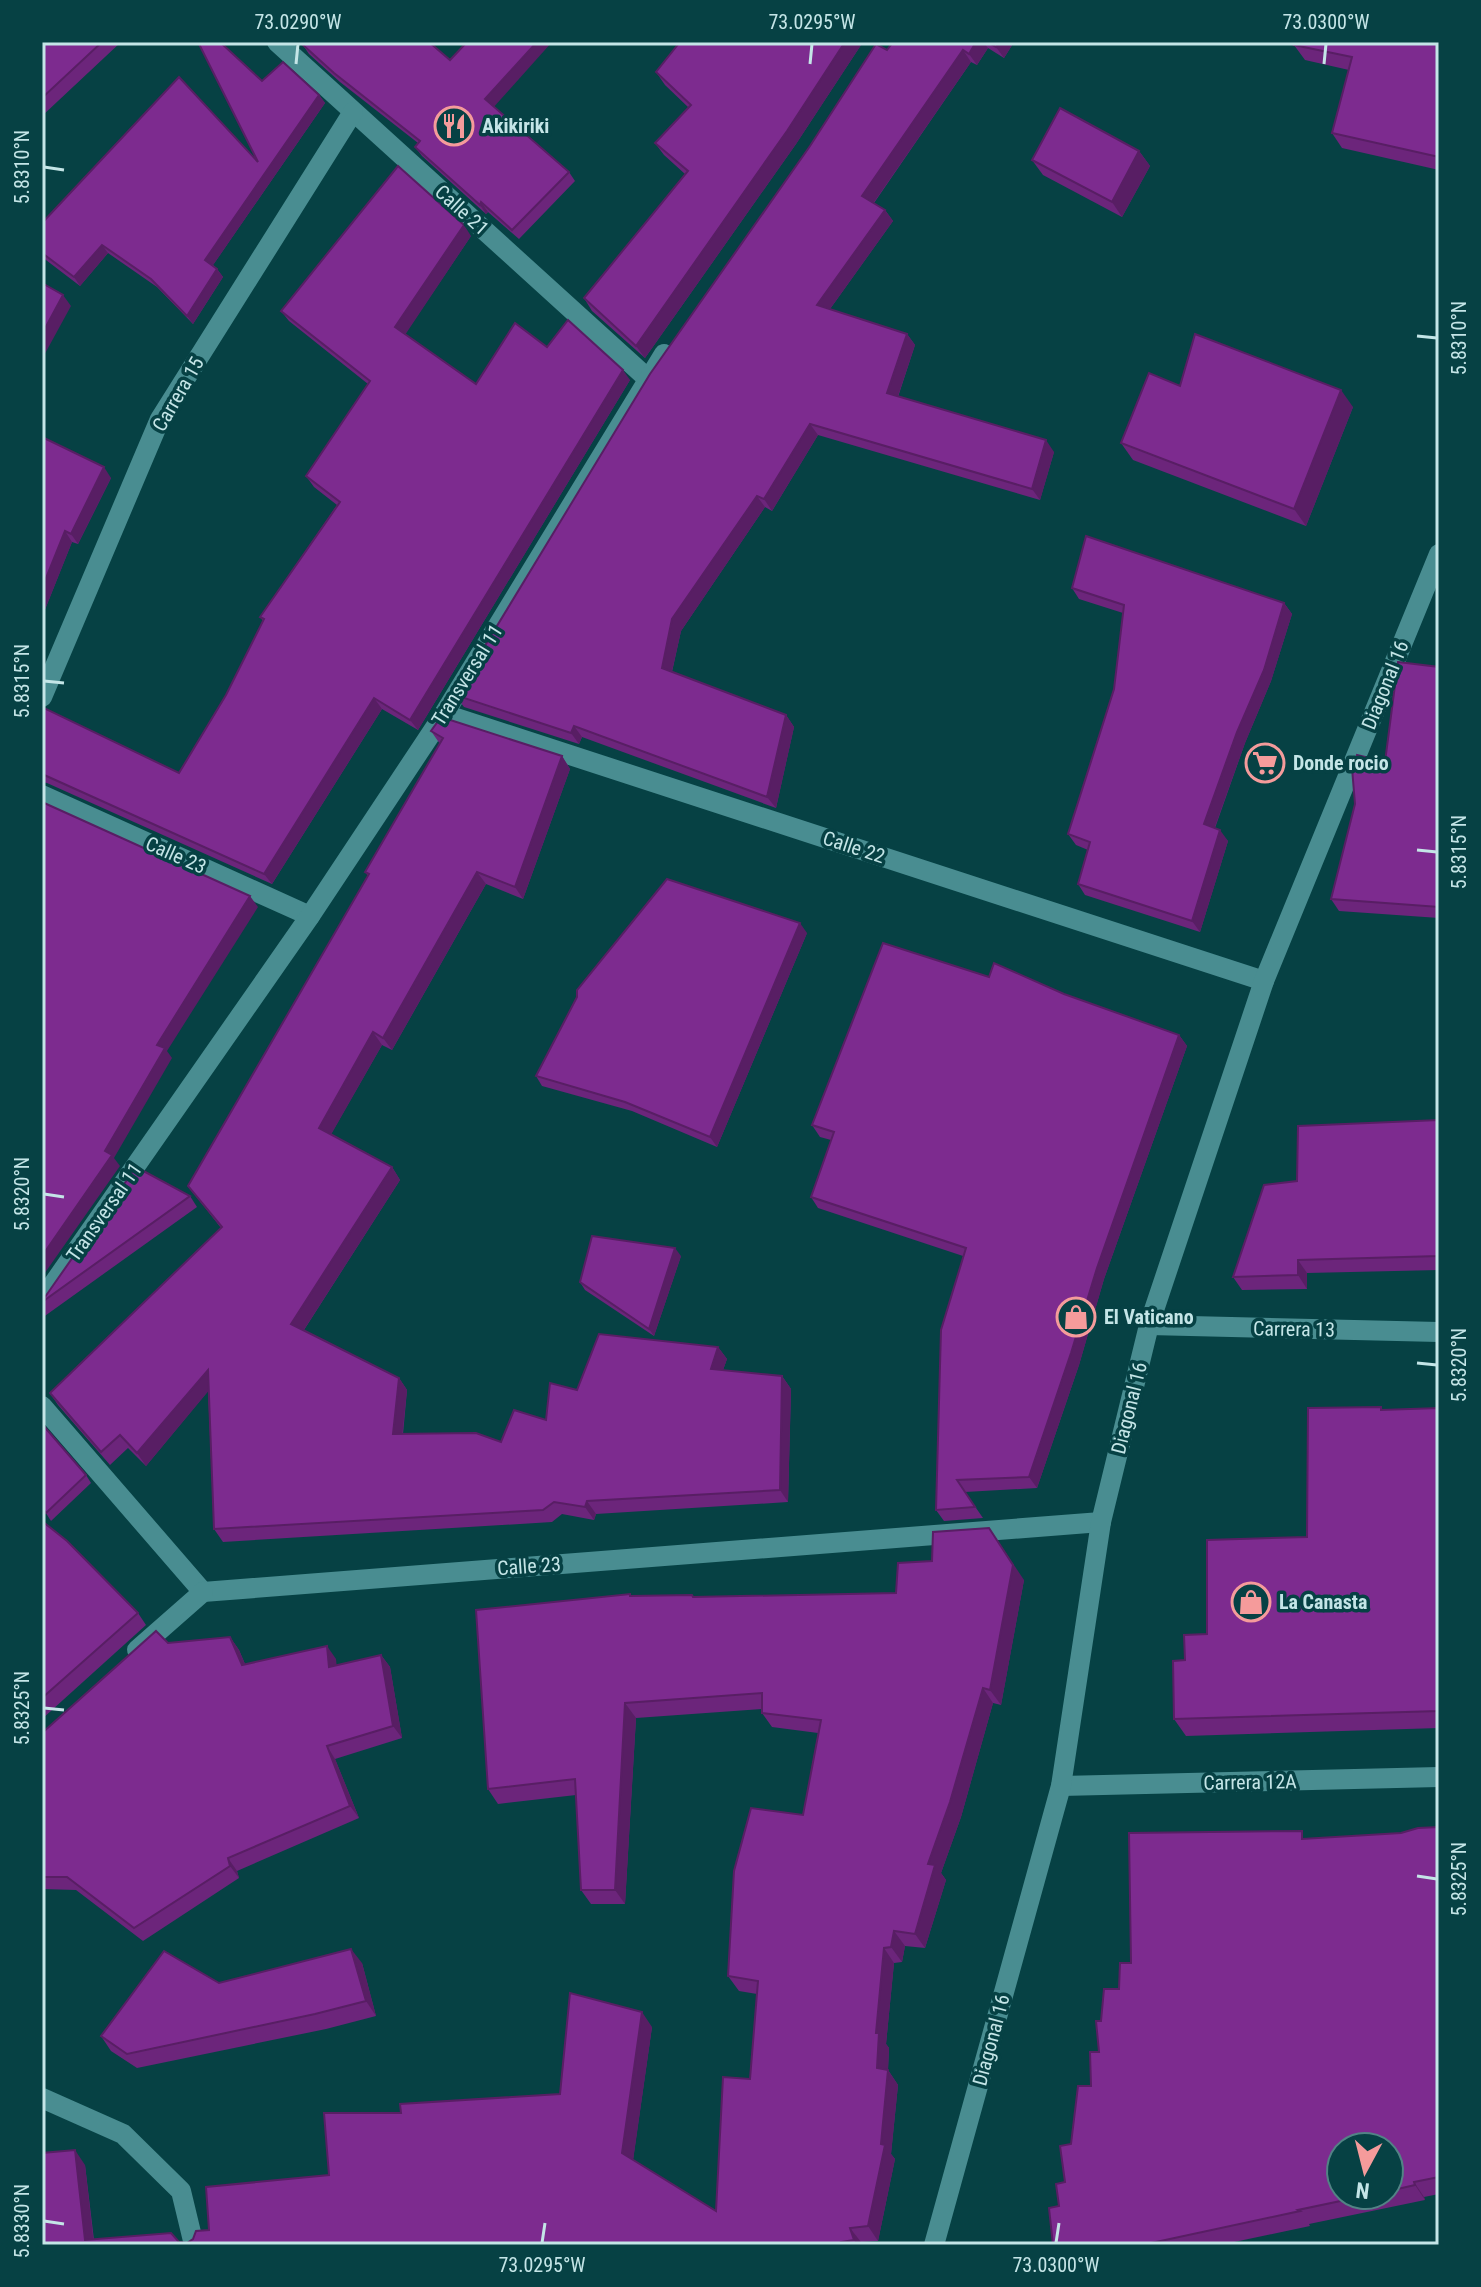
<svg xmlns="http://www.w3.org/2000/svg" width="1481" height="2287" viewBox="0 0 1481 2287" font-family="'Roboto Condensed',sans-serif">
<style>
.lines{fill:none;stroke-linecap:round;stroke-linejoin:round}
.minor{stroke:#498d91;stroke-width:20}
.wall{fill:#6c257b;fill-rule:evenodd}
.shaded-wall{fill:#581e64}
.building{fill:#7d2b8f;stroke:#581e64;stroke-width:2}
.ticks{fill:none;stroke:#c4e5e7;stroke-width:3}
.labels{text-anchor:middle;stroke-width:7;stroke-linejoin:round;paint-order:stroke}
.poi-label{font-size:20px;font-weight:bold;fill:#c4e5e7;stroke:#064144;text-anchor:start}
.street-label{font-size:20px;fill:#c4e5e7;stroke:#064144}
.neatline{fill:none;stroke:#c4e5e7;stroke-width:3}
.ticks-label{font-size:20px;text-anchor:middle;fill:#c4e5e7}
</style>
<rect width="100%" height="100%" fill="#064144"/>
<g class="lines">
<g class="minor">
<polyline points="277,42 647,378"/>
<polyline points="42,697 160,419 353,112"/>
<polyline points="444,714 1264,981"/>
<polyline points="42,795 310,916"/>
<polyline points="42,1300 310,916 444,714 664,354"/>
<polyline points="1149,1325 1439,1332"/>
<polyline points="42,1406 203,1592"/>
<polyline points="203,1592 1101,1522"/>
<polyline points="137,1650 203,1592"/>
<polyline points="1061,1786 1439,1777"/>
<polyline points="42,2098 123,2134 181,2191 194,2245"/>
<polyline points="934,2245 1061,1786 1101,1522 1149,1325 1264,981 1439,554"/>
</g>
</g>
<g class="wall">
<polygon points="42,42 121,42 42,116"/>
<polygon points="680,42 859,42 861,45 796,144 645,358 592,311 584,298 685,174 664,155 655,143 689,108 665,85 656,72"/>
<polygon points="893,42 1014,42 1004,58 988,48 977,65 971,62 874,203 885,210 893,221 830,309 907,334 915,345 898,397 1054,452 1040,500 818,435 772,511 765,507 681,631 672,672 786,715 794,727 776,808 582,737 579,744 464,707 455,695"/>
<polygon points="1439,42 1439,170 1342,148 1332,133 1349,70 1305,60 1294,45"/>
<polygon points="303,45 494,107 569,172 575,181 519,239 488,212 486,214 422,156 415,147 418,143 340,82 309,54"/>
<polygon points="262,81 319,95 325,103 213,265 217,269 223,277 193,324 157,287 108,253 80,286 42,257 42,223 258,162"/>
<polygon points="1139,151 1150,166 1122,217 1043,175 1032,160"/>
<polygon points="471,236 405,334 476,384 547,347 630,380 418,730 382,709 272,884 47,783 42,782 42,707 179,773 226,695 263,621 260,617 337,505 314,487 306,476 368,384 289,321 281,311"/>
<polygon points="1180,386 1353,407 1306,526 1133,460 1121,443"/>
<polygon points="42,437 111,478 78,544 72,542 42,617"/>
<polygon points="1072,588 1284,603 1292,614 1271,681 1245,743 1215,828 1228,841 1200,932 1085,895 1078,884 1088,850 1076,845 1068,834 1114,689 1123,613 1079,599"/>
<polygon points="1439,667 1439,918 1339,911 1331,899 1385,762"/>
<polygon points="431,731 562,756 570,769 523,899 486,884 392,1050 382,1045 331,1134 392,1167 400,1180 304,1330 399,1378 407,1390 403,1434 501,1442 546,1420 577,1390 718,1347 727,1359 723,1370 782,1376 791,1389 788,1502 596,1514 594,1520 562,1514 552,1522 223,1542 214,1529 208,1391 146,1466 128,1448 110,1465 58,1405 50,1393 221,1228 188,1186 368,876 365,872 440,744"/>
<polygon points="807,933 717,1147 632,1111 542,1086 536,1076"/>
<polygon points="989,977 1064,994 1179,1035 1187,1046 1104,1279 1079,1365 1037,1488 965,1492 983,1518 944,1521 936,1510 963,1256 818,1208 811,1197 831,1140 820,1137 812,1125"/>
<polygon points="1439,1120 1439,1270 1307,1273 1307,1289 1242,1290 1233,1277 1297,1181"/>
<polygon points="190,1196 197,1207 42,1318 42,1298"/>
<polygon points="681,1256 654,1336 585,1290 580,1282"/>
<polygon points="1381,1407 1383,1410 1439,1408 1439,1728 1186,1736 1174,1719 1185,1660 1207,1634 1307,1537"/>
<polygon points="86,1475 91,1483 51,1521 42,1507"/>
<polygon points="42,1521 138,1613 146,1625 42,1719"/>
<polygon points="1024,1580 1001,1705 993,1703 961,1817 941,1873 946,1880 925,1948 905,1946 902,1962 894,1963 886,2044 889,2048 888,2070 898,2085 891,2154 895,2159 878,2241 861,2242 861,2245 42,2245 85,2165 94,2240 187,2243 209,2230 329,2175 401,2113 560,2094 652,2027 633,2160 716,2211 750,2079 757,1994 739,1991 728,1976 803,1815 818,1733 772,1727 762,1713 762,1709 636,1718 625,1904 591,1904 581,1890 576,1795 498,1804 488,1789 630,1594 632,1596 692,1595 694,1597 896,1593"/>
<polygon points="230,1637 239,1650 245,1664 336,1659 336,1665 381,1655 390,1667 402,1738 335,1759 359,1818 237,1871 239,1878 143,1941 76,1890 42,1889 42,1733 168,1643"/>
<path d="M 1439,1827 L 1439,2194 L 1424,2197 L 1425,2200 L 1309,2224 L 1310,2226 L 1220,2245 L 1053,2245 L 1071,2144 L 1091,2086 L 1099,2052 L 1101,2021 L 1119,1989 L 1131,1963 L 1307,1839 L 1401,1833 ZM 1389,2147 L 1389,2195 L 1341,2195 Z"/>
<polygon points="362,1963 376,2016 326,2029 137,2068 111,2051 101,2036 219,1983"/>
</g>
<g class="shaded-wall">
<polygon points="537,42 552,42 492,109 485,99"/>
<polygon points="845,42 859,42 861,45 796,144 645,358 636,346"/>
<polygon points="976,42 983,42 988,48 977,65 969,54"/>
<polygon points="999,42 1014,42 1004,58 996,47"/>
<polygon points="963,50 971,62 870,208 862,196"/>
<polygon points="319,95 325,103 211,268 205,260"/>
<polygon points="1139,151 1150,166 1122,217 1112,202"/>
<polygon points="481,202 488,212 486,214 480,205"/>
<polygon points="885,210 893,221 825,316 817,305"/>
<polygon points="464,225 471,236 403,338 395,327"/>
<polygon points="102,245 108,253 80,286 74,277"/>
<polygon points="217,269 223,277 193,324 187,316"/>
<polygon points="63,295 71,306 42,359 42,334"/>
<polygon points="907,334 915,345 895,405 887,393"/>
<polygon points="623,370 630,380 418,730 410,720"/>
<polygon points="1341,390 1353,407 1306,526 1294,509"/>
<polygon points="810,424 818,435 772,511 764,499"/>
<polygon points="1046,440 1054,452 1040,500 1032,489"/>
<polygon points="104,467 111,478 78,544 71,534"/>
<polygon points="757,496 765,507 681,631 670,680 662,668 672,619"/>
<polygon points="65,531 72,542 42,617 42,588"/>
<polygon points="1284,603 1292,614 1271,681 1245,743 1212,835 1204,824"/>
<polygon points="374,698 382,709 272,884 264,874"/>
<polygon points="786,715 794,727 776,808 767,797"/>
<polygon points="574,726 582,737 579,744 571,733"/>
<polygon points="562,756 570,769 523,899 515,887"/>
<polygon points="1220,830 1228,841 1200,932 1192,921"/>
<polygon points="477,872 486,884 392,1050 383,1038"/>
<polygon points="250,896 258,907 167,1051 172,1058 114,1158 120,1166 42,1277 42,1256 105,1151 157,1045"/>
<polygon points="800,923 807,933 717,1147 710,1137"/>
<polygon points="373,1032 382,1045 328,1140 319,1128"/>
<polygon points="1179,1035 1187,1046 1104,1279 1079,1365 1037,1488 1029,1477 1097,1268"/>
<polygon points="392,1167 400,1180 300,1336 291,1324"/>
<polygon points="675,1248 681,1256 654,1336 649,1329"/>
<polygon points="1298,1260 1307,1273 1307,1289 1298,1275"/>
<polygon points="718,1347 727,1359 719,1381 711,1369"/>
<polygon points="208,1370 216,1382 146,1466 137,1453"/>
<polygon points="782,1376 791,1389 788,1502 780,1490"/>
<polygon points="399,1378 407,1390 401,1447 393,1434"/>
<polygon points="587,1501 596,1514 594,1520 585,1507"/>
<polygon points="989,1528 1024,1580 1001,1705 990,1690"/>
<polygon points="230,1637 239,1650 251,1678 242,1665"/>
<polygon points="327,1646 336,1659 338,1679 329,1667"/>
<polygon points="381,1655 390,1667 402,1738 393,1726"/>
<polygon points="983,1688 993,1703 961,1817 941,1873 946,1880 925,1948 915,1934 928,1864"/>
<polygon points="625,1703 636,1718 625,1904 615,1890"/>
<polygon points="327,1746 335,1759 359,1818 350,1806"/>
<polygon points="228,1858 237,1871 239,1878 230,1866"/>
<polygon points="894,1931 905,1946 902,1962 891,1947"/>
<polygon points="884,1948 894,1963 886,2044 889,2048 888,2070 898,2085 891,2154 895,2159 878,2241 868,2226 881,2144 876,2033"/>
<polygon points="351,1949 362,1963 376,2016 366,2001"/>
<polygon points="642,2012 652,2027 632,2168 622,2153"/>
<polygon points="75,2150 85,2165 94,2245 85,2240"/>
<polygon points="1414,2182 1424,2197 1425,2200 1415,2185"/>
<polygon points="850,2228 861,2242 861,2245 857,2245 854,2240"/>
</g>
<g class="building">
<polygon points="42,42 102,42 42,98"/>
<polygon points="198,42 220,42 262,81 283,62 319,95 205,260 217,269 187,316 151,279 102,245 74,277 42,253 42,223 179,77 258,162"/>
<polygon points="306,42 429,42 450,60 467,42 537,42 485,99 569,172 512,230 481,202 480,205 415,147 420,141 334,73 303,45"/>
<polygon points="680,42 845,42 787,131 636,346 584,298 688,171 655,143 691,105 656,72"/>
<polygon points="893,42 976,42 969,54 963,50 862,196 885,210 817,305 907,334 887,393 1046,440 1032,489 810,424 764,499 757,496 672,619 662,668 786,715 767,797 574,726 571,733 455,695 650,374 810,146 876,44 887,50"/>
<polygon points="988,42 999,42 996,47"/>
<polygon points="1296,42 1439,42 1439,157 1332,133 1352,57 1294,45"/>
<polygon points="1060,108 1139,151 1112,202 1032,160"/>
<polygon points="398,166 464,225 395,327 476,384 515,323 547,347 568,320 623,370 410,720 374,698 264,874 42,774 42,707 179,773 226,695 264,619 260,617 340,502 306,476 370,381 281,311"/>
<polygon points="42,283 63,295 42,334"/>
<polygon points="1195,334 1341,390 1294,509 1121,443 1149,373 1180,386"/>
<polygon points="42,437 104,467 71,534 65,531 42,588"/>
<polygon points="1086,536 1284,603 1264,670 1237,732 1204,824 1220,830 1192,921 1078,884 1090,842 1068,834 1114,689 1124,605 1072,588"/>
<polygon points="1398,662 1439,667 1439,907 1331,899 1355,804 1352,768 1357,755 1385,762"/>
<polygon points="441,717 562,756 515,887 477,872 383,1038 373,1032 319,1128 392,1167 291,1324 399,1378 393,1434 476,1433 501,1442 514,1410 546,1420 550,1383 577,1390 599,1334 718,1347 711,1369 782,1376 780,1490 587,1501 585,1507 554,1502 543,1510 214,1529 208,1370 137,1453 120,1435 101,1452 50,1393 222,1227 188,1186 369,874 365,872 443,738 431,731"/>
<polygon points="42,802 250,896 157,1045 165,1048 105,1151 112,1155 42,1256"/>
<polygon points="667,879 800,923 710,1137 625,1102 536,1076 577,997 577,990"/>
<polygon points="883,943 989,977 994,963 1064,994 1179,1035 1097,1268 1071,1353 1029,1477 957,1480 975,1507 936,1510 941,1330 966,1248 811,1197 834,1132 812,1125"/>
<polygon points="1439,1120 1439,1256 1298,1260 1298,1275 1233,1277 1264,1185 1297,1181 1298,1126"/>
<polygon points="136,1167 190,1196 42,1302 42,1298 45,1297"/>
<polygon points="592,1236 675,1248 649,1329 580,1282"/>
<polygon points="1381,1407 1381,1410 1439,1408 1439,1711 1174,1719 1173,1661 1185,1660 1184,1635 1207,1634 1207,1540 1307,1537 1308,1408"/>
<polygon points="42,1424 86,1475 46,1513 42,1507"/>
<polygon points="42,1521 67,1541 138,1613 42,1698"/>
<polygon points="989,1528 1013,1565 990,1690 983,1688 950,1802 928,1864 935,1865 915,1934 894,1931 891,1947 884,1948 876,2033 879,2033 877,2068 888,2070 881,2144 885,2145 868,2226 850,2228 854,2240 841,2242 842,2245 42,2245 42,2153 75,2150 85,2240 171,2233 179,2242 187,2243 193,2239 196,2231 209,2230 206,2187 329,2175 324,2113 401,2113 400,2104 560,2094 570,1993 642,2012 622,2153 716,2211 723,2077 750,2079 758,1981 728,1976 734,1871 751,1808 803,1815 821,1720 762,1713 762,1693 625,1703 615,1890 581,1890 575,1779 488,1789 476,1610 630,1594 630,1596 692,1595 693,1597 896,1593 898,1563 932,1561 933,1532"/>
<polygon points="156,1631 168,1643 230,1637 242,1665 327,1646 329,1667 381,1655 393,1726 327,1746 350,1806 228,1858 230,1866 134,1928 67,1877 42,1877 42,1733"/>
<polygon points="1439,1827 1439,2177 1414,2182 1415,2185 1389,2191 1389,2147 1341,2147 1341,2195 1369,2195 1298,2210 1300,2211 1142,2245 1053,2245 1049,2208 1059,2206 1056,2184 1065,2182 1060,2146 1071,2144 1078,2086 1091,2086 1090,2052 1099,2052 1096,2021 1101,2021 1104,1989 1119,1989 1120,1963 1131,1963 1129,1833 1302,1831 1302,1839 1401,1833 1418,1828"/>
<polygon points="351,1949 366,2001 315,2014 127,2054 101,2036 164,1951 219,1983"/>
</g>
<path class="ticks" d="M 296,64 L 298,44M 810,64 L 812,44M 1324,64 L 1326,44M 44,167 L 64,170M 1417,336 L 1437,338M 44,681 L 64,683M 1417,850 L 1437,852M 44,1194 L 64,1197M 1417,1363 L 1437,1365M 44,1708 L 64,1710M 1417,1876 L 1437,1879M 44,2221 L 64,2224M 542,2243 L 545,2223M 1056,2243 L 1059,2223"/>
<defs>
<g id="restaurant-ring" transform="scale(2)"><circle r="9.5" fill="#064144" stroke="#f59b9b" stroke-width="1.5"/><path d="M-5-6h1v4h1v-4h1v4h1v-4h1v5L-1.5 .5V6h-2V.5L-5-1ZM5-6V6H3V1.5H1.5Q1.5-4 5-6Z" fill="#f59b9b"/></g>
<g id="supermarket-ring" transform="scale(2)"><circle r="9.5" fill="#064144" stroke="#f59b9b" stroke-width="1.5"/><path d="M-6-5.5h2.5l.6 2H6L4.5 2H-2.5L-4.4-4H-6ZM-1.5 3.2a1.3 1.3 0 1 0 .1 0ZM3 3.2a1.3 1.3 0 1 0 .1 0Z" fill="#f59b9b"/></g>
<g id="shop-ring" transform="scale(2)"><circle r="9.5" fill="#064144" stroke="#f59b9b" stroke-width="1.5"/><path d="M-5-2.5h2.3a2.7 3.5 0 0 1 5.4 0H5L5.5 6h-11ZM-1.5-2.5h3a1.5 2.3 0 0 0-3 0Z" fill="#f59b9b"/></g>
</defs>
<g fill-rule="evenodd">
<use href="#restaurant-ring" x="454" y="126"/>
<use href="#supermarket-ring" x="1265" y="763"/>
<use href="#shop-ring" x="1076" y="1317"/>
<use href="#shop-ring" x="1251" y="1602"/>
</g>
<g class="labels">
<g class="poi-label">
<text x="482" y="133">Akikiriki</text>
<text x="1293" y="770">Donde rocio</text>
<text x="1104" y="1324">El Vaticano</text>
<text x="1279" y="1609">La Canasta</text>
</g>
<g class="street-label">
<text transform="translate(462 210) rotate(42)" y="7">Calle 21</text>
<text transform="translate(178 394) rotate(-60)" y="7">Carrera 15</text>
<text transform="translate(467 675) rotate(-58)" y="7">Transversal 11</text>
<text transform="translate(1385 685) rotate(-68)" y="7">Diagonal 16</text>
<text transform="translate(854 847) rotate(18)" y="7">Calle 22</text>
<text transform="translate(176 855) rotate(24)" y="7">Calle 23</text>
<text transform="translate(104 1212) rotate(-55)" y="7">Transversal 11</text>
<text transform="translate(1294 1329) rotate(1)" y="7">Carrera 13</text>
<text transform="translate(1129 1408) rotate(-76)" y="7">Diagonal 16</text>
<text transform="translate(529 1566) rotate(-4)" y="7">Calle 23</text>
<text transform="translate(1250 1782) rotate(-1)" y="7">Carrera 12A</text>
<text transform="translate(991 2040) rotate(-75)" y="7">Diagonal 16</text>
</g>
</g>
<rect width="1481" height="2287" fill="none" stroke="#064144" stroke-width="88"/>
<g transform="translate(1365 2171) rotate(187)"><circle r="38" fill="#064144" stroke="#528385" stroke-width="2"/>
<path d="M0-6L14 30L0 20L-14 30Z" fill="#f59b9b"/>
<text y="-12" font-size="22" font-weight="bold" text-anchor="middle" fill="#c4e5e7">N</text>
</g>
<rect x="44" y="44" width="1393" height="2199" class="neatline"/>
<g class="ticks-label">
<text x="298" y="29">73.0290°W</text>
<text x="812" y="29">73.0295°W</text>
<text x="1326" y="29">73.0300°W</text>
<text transform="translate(22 167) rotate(-90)" y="7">5.8310°N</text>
<text transform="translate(1459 338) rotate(-90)" y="7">5.8310°N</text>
<text transform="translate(22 681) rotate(-90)" y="7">5.8315°N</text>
<text transform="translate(1459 852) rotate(-90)" y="7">5.8315°N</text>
<text transform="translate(22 1194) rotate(-90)" y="7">5.8320°N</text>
<text transform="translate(1459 1365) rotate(-90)" y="7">5.8320°N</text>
<text transform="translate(22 1708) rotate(-90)" y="7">5.8325°N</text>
<text transform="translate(1459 1879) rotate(-90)" y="7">5.8325°N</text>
<text transform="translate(22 2221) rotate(-90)" y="7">5.8330°N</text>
<text x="542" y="2272">73.0295°W</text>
<text x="1056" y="2272">73.0300°W</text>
</g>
</svg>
